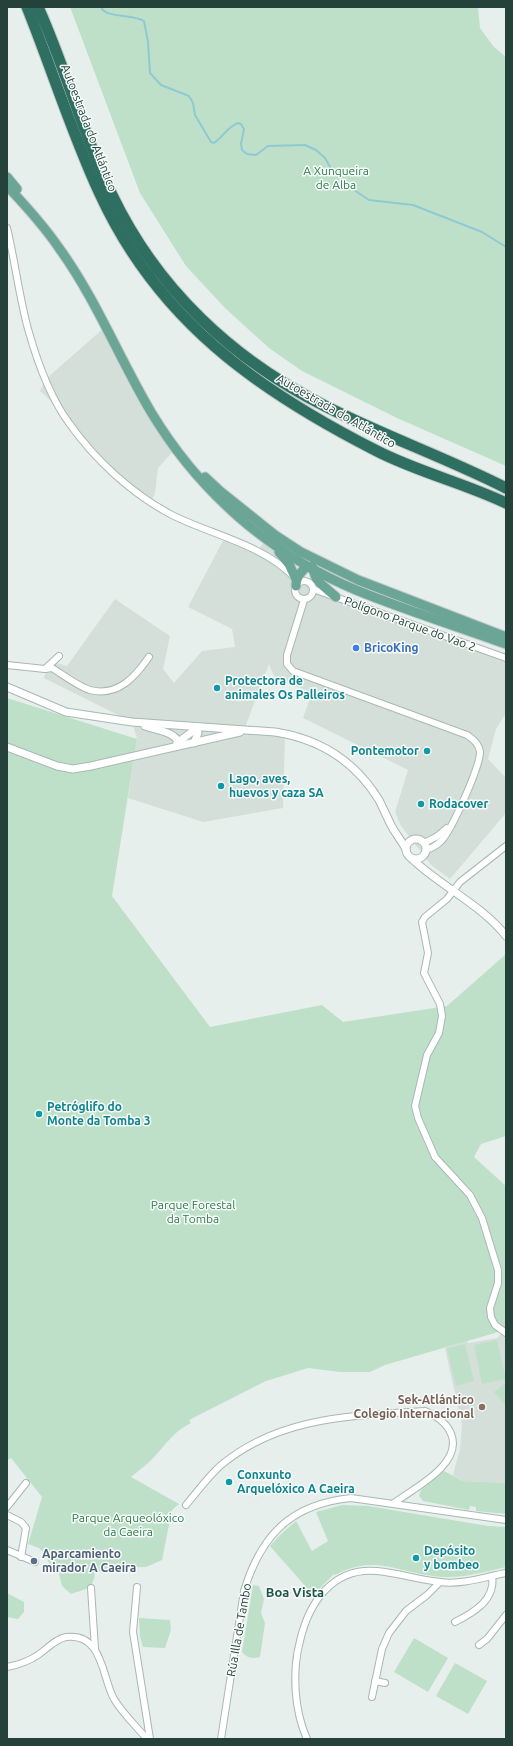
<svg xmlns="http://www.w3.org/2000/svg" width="513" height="1746" viewBox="0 0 513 1746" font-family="Ubuntu,sans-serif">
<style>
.built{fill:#d4dfda}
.green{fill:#bfe0c8}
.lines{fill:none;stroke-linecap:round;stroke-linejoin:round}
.stream{stroke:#8ec9d4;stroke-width:2}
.minor-casing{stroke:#a8b8b2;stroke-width:8}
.tertiary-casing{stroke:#a8b8b2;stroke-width:9}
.primary-casing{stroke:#c2cac8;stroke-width:11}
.motorway-casing{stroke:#c2cac8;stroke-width:13}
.minor{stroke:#fff;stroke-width:6}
.tertiary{stroke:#fff;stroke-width:7}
.primary{stroke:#6aa596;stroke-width:9}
.motorway{stroke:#2f6f62;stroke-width:11}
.shop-dot{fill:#3f7fe0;stroke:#f7fbf9;stroke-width:1.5}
.culture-dot{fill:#0f9aa8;stroke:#f7fbf9;stroke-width:1.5}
.education-dot{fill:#8d6e63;stroke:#f7fbf9;stroke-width:1.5}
.service-dot{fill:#5c6f8a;stroke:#f7fbf9;stroke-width:1.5}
.labels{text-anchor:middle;stroke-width:3;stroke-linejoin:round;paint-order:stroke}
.street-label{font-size:12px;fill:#24423a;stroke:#f7fbf9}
.park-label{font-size:12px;fill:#2d7a4b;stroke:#f7fbf9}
.shop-label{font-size:12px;font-weight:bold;fill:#366cbe;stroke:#f7fbf9;text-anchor:start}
.culture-label{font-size:12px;font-weight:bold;fill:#0d838f;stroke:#f7fbf9;text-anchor:start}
.education-label{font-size:12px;font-weight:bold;fill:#785e54;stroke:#f7fbf9;text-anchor:end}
.service-label{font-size:12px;font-weight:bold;fill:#4e5e75;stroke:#f7fbf9;text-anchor:start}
.neighbourhood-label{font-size:13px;font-weight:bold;fill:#1f5548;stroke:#f7fbf9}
</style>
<rect width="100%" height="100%" fill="#e6efeb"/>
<g class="built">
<polygon points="105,327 175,449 158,468 155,493 151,502 115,474 84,443 59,408 40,391 46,379"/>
<polygon points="225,537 258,551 265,539 296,580 336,597 506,658 506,713 496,729 488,759 506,778 506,813 450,879 431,865 401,826 395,812 408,770 303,718 312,693 274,676 269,664 244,730 285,734 283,808 203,822 128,798 137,739 132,722 44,678 50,661 67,666 115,599 170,636 163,669 174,683 202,651 235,647 232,629 188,607"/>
<polygon points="501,1334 506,1337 506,1483 463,1481 453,1475 460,1449 462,1425 445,1348 467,1341 468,1343 498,1338"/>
</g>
<g class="green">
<polygon points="70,7 478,7 480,28 494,47 506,57 506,466 397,418 302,371 269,348 225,308 186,266 140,193"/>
<path d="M 7,698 L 137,739 L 112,896 L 210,1027 L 322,1005 L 343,1022 L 447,1006 L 506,954 L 506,1136 L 481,1144 L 474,1157 L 506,1186 L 506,1327 L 495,1333 L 385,1365 L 370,1372 L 340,1372 L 308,1368 L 266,1381 L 189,1420 L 191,1423 C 174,1431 167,1443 155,1456 C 148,1464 139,1470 131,1477 L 179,1504 L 172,1510 L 162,1560 L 146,1567 L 110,1568 L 95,1573 C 93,1590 85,1589 71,1594 L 62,1586 L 59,1574 L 52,1572 L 46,1555 L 39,1548 L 28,1544 L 42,1497 L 11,1458 L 7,1460 Z"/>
<polygon points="497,1340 506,1379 482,1384 474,1345"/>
<polygon points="465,1344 474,1381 456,1386 447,1348"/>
<polygon points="504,1384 506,1387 506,1406 494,1392"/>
<polygon points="444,1471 463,1481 506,1483 506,1514 476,1511 476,1507 470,1506 469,1510 423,1501 419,1496 421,1490"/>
<path d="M 342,1505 L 368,1506 L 488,1526 L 506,1527 L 506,1567 C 485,1572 463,1578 442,1577 C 398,1574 377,1553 335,1575 L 334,1574 L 313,1595 L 270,1546 L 279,1536 L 296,1521 L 312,1551 L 328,1541 L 316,1512 Z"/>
<path d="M 253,1585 L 259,1586 L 264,1599 L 261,1613 L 265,1623 L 260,1657 C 252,1659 247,1658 242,1652 Z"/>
<polygon points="7,1593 24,1602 24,1612 18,1619 7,1617"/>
<polygon points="139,1618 170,1620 171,1630 165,1648 143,1647 140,1637"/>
<polygon points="414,1638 448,1658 428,1692 394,1672"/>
<polygon points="455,1663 487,1681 468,1714 436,1696"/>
</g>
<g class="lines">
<path class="stream" d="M 101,7 C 106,19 132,13 144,21 L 148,42 L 150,73 L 161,85 L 189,96 L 193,103 L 195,115 L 211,142 L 214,143 C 223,137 227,127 238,123 L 241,124 L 244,129 L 241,144 L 242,150 L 247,154 L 256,155 L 268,146 L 305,145 L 316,150 L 325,158 L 332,170 L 351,188 L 369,200 L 413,205 L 482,232 L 506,247"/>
<g class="minor-casing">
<g id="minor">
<path d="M 7,228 C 15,261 19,296 28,329 C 37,361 49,396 69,423 C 95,460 132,494 172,515 C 212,535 261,544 293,576"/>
<circle cx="304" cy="590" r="9"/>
<polyline points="313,589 506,658"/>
<path d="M 304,600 L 287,655 L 287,664 L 293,671 L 467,735 C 474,740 479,744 480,752 C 480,767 452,829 442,840 C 437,846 432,848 426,850"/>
<polyline points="7,665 45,669 59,656"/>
<path d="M 45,669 L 52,668 C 62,674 79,687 90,690 C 118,697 135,677 149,657"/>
<polyline points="424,843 436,837 447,828"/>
<polyline points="506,846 460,882 447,899 425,917 422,922 428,953 424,973 440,1004 442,1016 439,1033 427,1055 415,1106 418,1118 435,1157 470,1195 482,1218 498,1270 498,1283 490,1308 491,1317 495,1325 506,1333"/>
<path d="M 186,1505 C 197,1492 207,1478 220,1466 C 279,1416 352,1416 425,1411 C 451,1422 464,1444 441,1468 C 428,1482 409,1492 394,1503"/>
<polyline points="7,1507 26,1483"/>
<polyline points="7,1515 21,1522 26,1528 21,1557"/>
<polyline points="7,1550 35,1562"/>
<polyline points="137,1587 133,1632 150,1739"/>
<polyline points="91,1588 95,1649"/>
<path d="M 455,1622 C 473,1613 496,1600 492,1576"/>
<polyline points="479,1645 487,1639 506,1615"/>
<path d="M 7,1667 C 18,1665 29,1661 38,1655 C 47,1649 55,1639 66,1637 C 103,1632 102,1678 114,1699 C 123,1714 136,1726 147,1739"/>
<polyline points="375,1681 385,1683"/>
<polyline points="372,1697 382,1649 389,1633 406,1611 427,1595 440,1582"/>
<path d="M 221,1739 L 244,1591 C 261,1535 291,1504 351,1498 L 506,1520"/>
<path d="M 307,1739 C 294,1710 292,1671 300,1641 C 309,1602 333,1567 377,1571 C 399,1573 419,1580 440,1582 C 462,1585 485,1577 506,1573"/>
</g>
</g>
<g class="tertiary-casing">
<g id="tertiary">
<path d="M 7,687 L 66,712 L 132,722 L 275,732 C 320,739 355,761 379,800 C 383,808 387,817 391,825 C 395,833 401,840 406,849"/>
<path d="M 145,726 C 157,730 172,731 179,742"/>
<polyline points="177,743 197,728 198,733 194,743"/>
<polyline points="7,747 57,766 73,769 91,766 240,732"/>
<circle cx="416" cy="849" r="10"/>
<path d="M 411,858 C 440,886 482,905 506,936"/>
</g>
</g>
<g class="primary-casing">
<g id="primary">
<polyline points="7,177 17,189"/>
<path d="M 7,186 C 26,206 44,226 59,248 C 96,299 119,358 151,412 C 199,492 270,554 356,590 C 405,610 456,626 506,644"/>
<polyline points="205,477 220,491 275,535 301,552 358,580 506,637"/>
<polyline points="279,552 289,564 296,579"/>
<polyline points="312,566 316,578 321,584 336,597"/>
<path d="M 296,586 C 296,578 300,573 306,567 L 314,569"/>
</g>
</g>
<g class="motorway-casing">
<g id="motorway">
<path d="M 27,7 C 52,69 72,134 100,194 C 158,320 257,390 377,451 C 418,472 464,483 506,503"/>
<path d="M 38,7 C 66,69 83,135 112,195 C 157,289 233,360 325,406 C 384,436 447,458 506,488"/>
</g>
</g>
<use href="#minor" class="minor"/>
<use href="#tertiary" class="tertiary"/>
<use href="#primary" class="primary"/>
<use href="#motorway" class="motorway"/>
</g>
<circle class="shop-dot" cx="356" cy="648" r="4"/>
<g class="culture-dot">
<circle cx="217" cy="688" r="4"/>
<circle cx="427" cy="751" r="4"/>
<circle cx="221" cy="786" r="4"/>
<circle cx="421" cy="804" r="4"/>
<circle cx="39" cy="1114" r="4"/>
<circle cx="229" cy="1482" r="4"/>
<circle cx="416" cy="1558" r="4"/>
</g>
<circle class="education-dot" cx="482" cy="1407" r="4"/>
<circle class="service-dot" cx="34" cy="1561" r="4"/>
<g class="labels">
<g class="street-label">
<text transform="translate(89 128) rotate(69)" y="4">Autoestrada do Atlántico</text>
<text transform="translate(336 411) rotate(30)" y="4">Autoestrada do Atlántico</text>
<text transform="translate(410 624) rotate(20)" y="4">Polígono Parque do Vao 2</text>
<text transform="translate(239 1630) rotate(-80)" y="4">Rúa Illa de Tambo</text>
</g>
<g class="park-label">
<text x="336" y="175">A Xunqueira<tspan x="336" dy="14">de Alba</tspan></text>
<text x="193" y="1209">Parque Forestal<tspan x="193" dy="14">da Tomba</tspan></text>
<text x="128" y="1522">Parque Arqueolóxico<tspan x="128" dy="14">da Caeira</tspan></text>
</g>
<g class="shop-label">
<text x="364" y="652">BricoKing</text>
</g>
<g class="culture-label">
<text x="225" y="685">Protectora de<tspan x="225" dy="14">animales Os Palleiros</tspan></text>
<text x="419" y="755" text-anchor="end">Pontemotor</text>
<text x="229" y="783">Lago, aves,<tspan x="229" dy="14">huevos y caza SA</tspan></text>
<text x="429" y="808">Rodacover</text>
<text x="47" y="1111">Petróglifo do<tspan x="47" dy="14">Monte da Tomba 3</tspan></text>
<text x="237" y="1479">Conxunto<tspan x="237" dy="14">Arquelóxico A Caeira</tspan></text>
<text x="424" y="1555">Depósito<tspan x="424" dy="14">y bombeo</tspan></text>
</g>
<g class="education-label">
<text x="474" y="1404">Sek-Atlántico<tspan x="474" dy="14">Colegio Internacional</tspan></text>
</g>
<g class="service-label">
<text x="42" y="1558">Aparcamiento<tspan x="42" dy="14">mirador A Caeira</tspan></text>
</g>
<g class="neighbourhood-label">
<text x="295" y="1597">Boa Vista</text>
</g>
</g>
<rect width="513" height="1746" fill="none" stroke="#24423a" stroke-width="16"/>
</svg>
